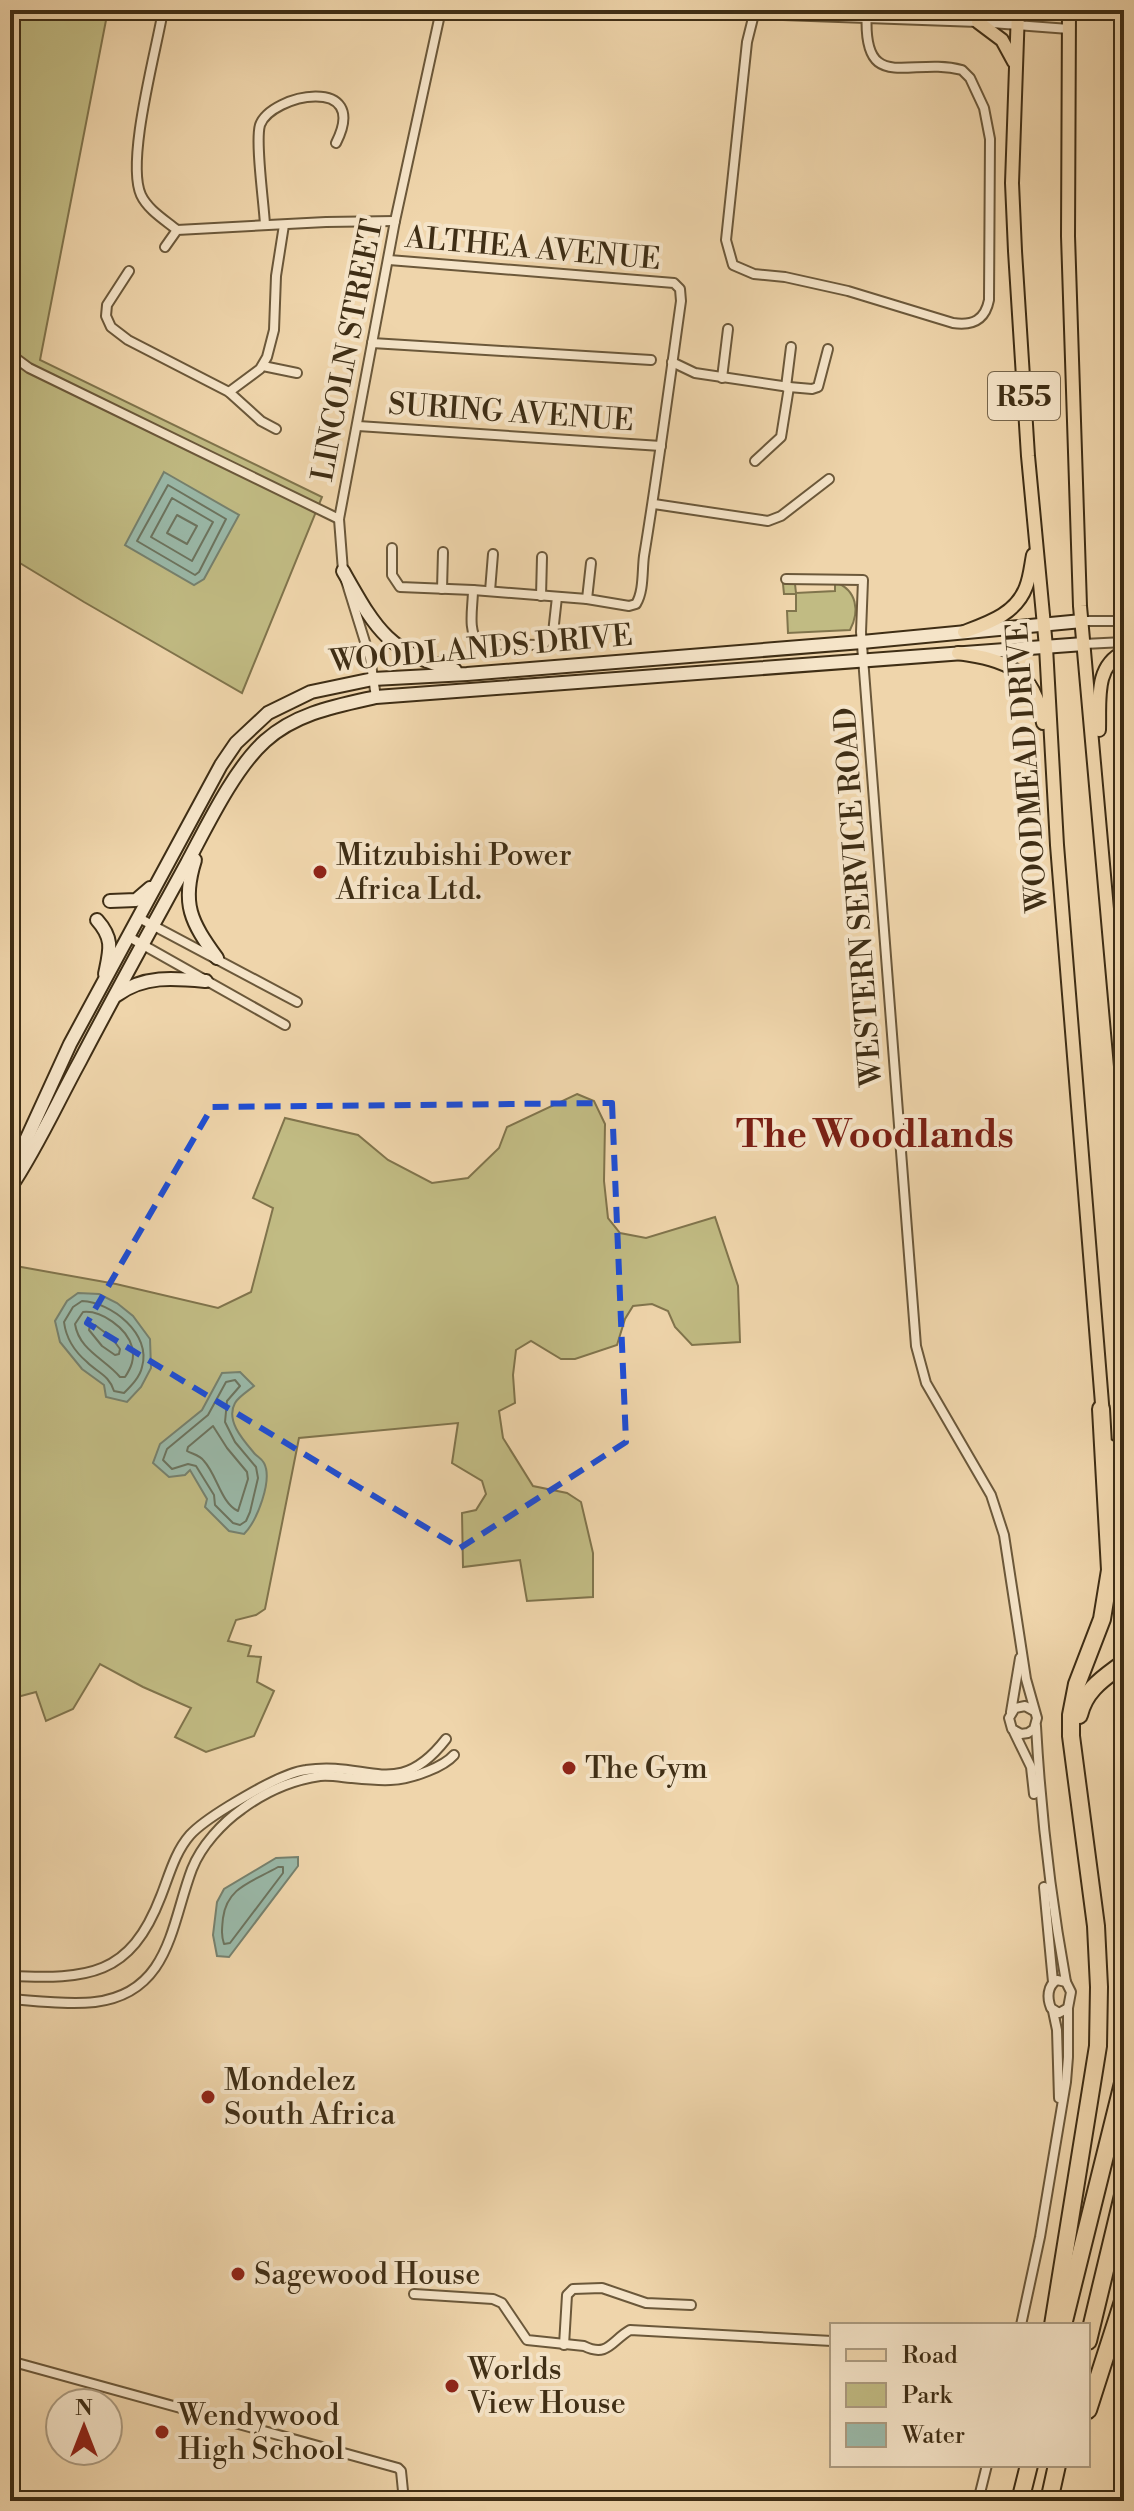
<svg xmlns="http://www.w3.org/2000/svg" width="1134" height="2511" viewBox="0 0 1134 2511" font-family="'Libre Bodoni',serif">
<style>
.green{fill:#c1bb83;stroke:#80744c;stroke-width:2}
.water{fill:#9ab9a9;stroke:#76816e;stroke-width:2}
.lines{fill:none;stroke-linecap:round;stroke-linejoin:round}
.shore{stroke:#6c745f;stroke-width:2}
.street-casing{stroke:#6b583a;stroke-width:12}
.secondary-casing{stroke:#3f2e15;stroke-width:16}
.primary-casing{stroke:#3f2e15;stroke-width:16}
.highway-casing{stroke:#3f2e15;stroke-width:20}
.street{stroke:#f5e4c8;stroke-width:8}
.secondary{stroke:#f5e4c8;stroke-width:12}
.primary{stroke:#efd5ab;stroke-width:12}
.highway{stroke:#efd5ab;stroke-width:16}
.marked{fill:none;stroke:#1d4ed8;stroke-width:6;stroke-dasharray:16 10;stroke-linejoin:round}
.poi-dot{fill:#8f2418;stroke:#f5e4c8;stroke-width:3}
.labels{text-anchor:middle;stroke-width:8;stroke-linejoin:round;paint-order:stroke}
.shield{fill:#f5e4c8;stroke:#76654b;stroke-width:2}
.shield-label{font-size:28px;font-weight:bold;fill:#3f2e15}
.street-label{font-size:30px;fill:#3f2e15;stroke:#f5e4c8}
.poi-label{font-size:30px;fill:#3f2e15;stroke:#f5e4c8;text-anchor:start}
.district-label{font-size:38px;font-weight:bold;fill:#7a1f14;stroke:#f5e4c8}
</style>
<rect width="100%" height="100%" fill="#efd5ab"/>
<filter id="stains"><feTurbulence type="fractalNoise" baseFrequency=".0025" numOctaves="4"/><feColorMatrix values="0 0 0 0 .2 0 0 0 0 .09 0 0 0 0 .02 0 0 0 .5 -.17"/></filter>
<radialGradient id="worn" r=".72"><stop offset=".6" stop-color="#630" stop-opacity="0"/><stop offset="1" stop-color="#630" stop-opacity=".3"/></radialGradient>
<g class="green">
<polygon points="10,10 108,10 40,360 322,497 242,693 84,602 10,557"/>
<path d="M 835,582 C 857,590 860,611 850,630 L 788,633 L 787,611 L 796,611 L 796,594 L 784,594 L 783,584 L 795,584 L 796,593 L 835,591 Z"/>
<polygon points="577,1094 594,1101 605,1124 604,1181 608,1218 620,1233 646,1238 715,1217 738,1286 740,1342 692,1345 675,1327 668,1311 652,1304 633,1306 625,1319 617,1345 575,1359 561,1359 531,1341 516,1350 513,1375 515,1403 499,1411 503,1438 533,1486 567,1493 581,1502 593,1553 593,1597 527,1601 520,1560 463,1567 462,1513 476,1510 486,1494 482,1481 452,1463 458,1423 299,1438 265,1609 256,1615 236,1620 228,1641 251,1646 248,1656 261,1657 257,1682 274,1691 254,1736 206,1752 175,1737 191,1708 143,1687 100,1664 73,1709 46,1721 36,1692 10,1699 10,1265 116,1284 218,1308 251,1292 273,1208 253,1198 285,1118 358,1135 388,1160 432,1183 468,1178 499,1148 507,1127"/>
</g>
<g class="water">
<polygon points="164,472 239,515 204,579 194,585 125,545"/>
<polygon points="78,1293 99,1294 117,1303 133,1316 150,1339 151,1368 141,1387 127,1402 106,1397 104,1385 82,1369 60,1342 55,1321 67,1301"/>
<path d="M 240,1372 L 254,1386 C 248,1391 238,1397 235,1403 C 225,1421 244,1441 255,1454 C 258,1457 262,1459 264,1463 C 273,1480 257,1521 244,1534 L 229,1531 L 205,1507 L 207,1499 L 190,1470 L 185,1475 L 169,1477 L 153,1463 L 160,1444 L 202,1410 L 222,1373 Z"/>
<polygon points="298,1857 298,1866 229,1957 217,1956 213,1935 217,1902 224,1889 276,1858"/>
</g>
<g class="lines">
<g class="shore">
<polygon points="168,485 226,519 199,572 195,575 137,541"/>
<polygon points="172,498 213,522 192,561 151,537"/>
<polygon points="177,515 197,526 187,544 167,533"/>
<path d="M 82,1301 C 111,1302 152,1334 142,1367 C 140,1377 131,1386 124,1393 L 114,1391 C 109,1375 98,1373 87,1362 C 74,1351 66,1338 64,1322 L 73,1307 Z"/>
<path d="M 83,1312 C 101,1310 127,1328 132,1347 C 135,1359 131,1368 125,1377 L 120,1377 C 105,1359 79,1350 75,1324 Z"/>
<polygon points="95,1325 111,1337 120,1349 119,1354 115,1355 102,1346 89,1330 90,1326"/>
<polygon points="235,1380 240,1386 227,1401 225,1422 235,1442 256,1467 258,1478 250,1512 246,1521 240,1525 233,1523 215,1505 214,1495 196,1466 188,1464 172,1469 163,1460 167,1449 208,1415 226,1382"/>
<path d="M 213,1426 L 227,1448 L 247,1472 L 248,1479 L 238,1511 C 221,1503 217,1475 204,1461 C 200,1455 192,1454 187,1451 L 188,1447 Z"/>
<path d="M 278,1867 L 283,1867 L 283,1873 L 230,1943 L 224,1944 C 221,1935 222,1928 223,1918 C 227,1887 252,1882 278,1867 Z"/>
</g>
<g class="street-casing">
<g id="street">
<path d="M 755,10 L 747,42 L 726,240 L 733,265 L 754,274 L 785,277 L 848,291 L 953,323 C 973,326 985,320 989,300 L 990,139 L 984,108 L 970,78 L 962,70 C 909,56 861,97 867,10"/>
<polyline points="755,14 978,22 1069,29"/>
<path d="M 162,16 C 155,55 126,162 141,195 C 148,210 165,220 177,230"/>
<path d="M 265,225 C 264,203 255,142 260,125 C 271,94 371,74 336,143"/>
<polyline points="165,247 177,230 326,222 395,221"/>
<path d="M 389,260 L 674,283 L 680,289 L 681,301 C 669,386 658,471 644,556 C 642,571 644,591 636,604 L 629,606 L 587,599 L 473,590 L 400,587 L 392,575 L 392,548"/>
<polyline points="129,271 107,305 106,316 111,327 128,340 229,392 261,421 276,429"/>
<polyline points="372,343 651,360"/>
<polyline points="10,354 29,368 339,519"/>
<polyline points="672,362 695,373 789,387 781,437 755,461"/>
<polyline points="263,366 297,373"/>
<polyline points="722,378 728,329"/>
<polyline points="786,387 791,347"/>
<polyline points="789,387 812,389 818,387 828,349"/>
<polyline points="229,392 260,369 267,357 274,330 276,276 284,225"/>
<polyline points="358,426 661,446"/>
<polyline points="654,504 768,521 781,516 829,479"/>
<polyline points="786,579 863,580 861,632 916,1346 926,1383 991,1495 1004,1535 1026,1679 1037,1718 1034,1729 1028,1733 1021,1734 1012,1729 1009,1718 1015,1708 1025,1706 1034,1711"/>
<polyline points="442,589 443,552"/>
<path d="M 473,590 C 473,607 467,631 479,644 L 543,645 L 553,633 L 557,597"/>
<polyline points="490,591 493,554"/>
<polyline points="541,596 542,557"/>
<polyline points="587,599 591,563"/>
<polyline points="1082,621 1124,621"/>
<polyline points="1084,644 1124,642"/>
<polyline points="376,697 370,658 343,571 339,519 395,221 441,10"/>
<polyline points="139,918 297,1002"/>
<polyline points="129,937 285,1025"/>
<polyline points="1011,1712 1020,1658"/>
<path d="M 1036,1726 C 1041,1815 1050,1894 1066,1982"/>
<polyline points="1014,1732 1031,1767 1034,1794"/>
<polyline points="1044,1887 1053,1982"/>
<path d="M 10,1976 C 88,1979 130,1977 161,1896 C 169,1876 175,1852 190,1835 C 200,1824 216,1814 229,1806 C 249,1794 284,1773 306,1770 C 367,1760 397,1802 446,1739"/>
<path d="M 1057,1980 L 1066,1982 L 1071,1992 L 1068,2008 L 1059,2013 L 1051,2008 C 1047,1998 1047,1986 1057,1980 Z"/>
<path d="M 10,1999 C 38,2001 68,2005 95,2002 C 170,1993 171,1924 192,1869 C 201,1846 222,1823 242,1809 C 265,1792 292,1780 320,1776 C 330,1775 341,1777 351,1778 C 381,1781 399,1783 428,1771 C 438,1767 447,1763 454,1755"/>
<polyline points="1053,2011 1057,2030 1059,2098"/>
<path d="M 414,2294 L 493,2299 L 502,2303 L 527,2340 L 584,2346 C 608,2358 612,2340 630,2330 L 832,2341"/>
<polyline points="1021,2325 1040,2237 1066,2082 1068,2057 1068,2008"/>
<polyline points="564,2345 567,2295 573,2289 602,2288 646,2303 691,2305"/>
<polyline points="10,2361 398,2468 401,2471 404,2501"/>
<polyline points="978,2501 987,2465"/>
</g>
</g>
<g class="secondary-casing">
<g id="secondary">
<path d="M 343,571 C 376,629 387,652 455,670"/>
<path d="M 195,860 C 181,904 191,922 217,958"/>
<polyline points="110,901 136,900 150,888"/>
<path d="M 97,920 C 114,939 110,950 105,974"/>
<path d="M 117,995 C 144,975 174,978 206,981"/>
<polyline points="10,1175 70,1044 221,765 236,743 268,713 311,692 373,679 467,674 862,642 1082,621"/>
<path d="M 10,1188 C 37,1148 57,1103 80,1061 C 115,994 151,929 187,863 C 207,826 234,769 265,741 C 296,713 336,706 376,697 L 1084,644"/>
</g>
</g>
<g class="primary-casing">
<g id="primary">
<polyline points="1018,10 1012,183 1015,251 1028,456 1046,647 1057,845 1103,1416"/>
<polyline points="1069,10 1068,236 1080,606 1124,1100"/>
<polyline points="978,22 1002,40 1014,62"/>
<path d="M 964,632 C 988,623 1016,614 1026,587 C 1030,577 1031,565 1033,555"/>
<path d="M 958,653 C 1007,660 1035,670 1043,723"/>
<path d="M 1099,730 C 1100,701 1094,666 1124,652"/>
<polyline points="1109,1446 1124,1517"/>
</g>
</g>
<g class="highway-casing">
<g id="highway">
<path d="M 1079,1715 C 1085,1689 1104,1678 1124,1663"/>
<polyline points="1053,2325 1098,2046 1099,1987 1096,1926 1071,1736 1071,1715 1077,1684 1102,1619 1110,1570 1101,1409"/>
<polyline points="1063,2325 1124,2079"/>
<polyline points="1088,2341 1124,2191"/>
<polyline points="1088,2410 1124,2298"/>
<polyline points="1020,2501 1029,2465"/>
<polyline points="1049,2501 1057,2465"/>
</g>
</g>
<use href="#street" class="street"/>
<use href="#secondary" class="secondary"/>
<use href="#primary" class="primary"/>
<use href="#highway" class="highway"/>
</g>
<path class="marked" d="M 612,1103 L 626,1442 L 460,1548 L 87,1323 L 212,1107 Z"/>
<g class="poi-dot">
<circle cx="320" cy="872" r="8"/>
<circle cx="569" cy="1768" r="8"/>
<circle cx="208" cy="2097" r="8"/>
<circle cx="238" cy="2274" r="8"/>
<circle cx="452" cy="2386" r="8"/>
<circle cx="162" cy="2432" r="8"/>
</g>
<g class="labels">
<rect class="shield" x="988" y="372" width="72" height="48" rx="6"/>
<g class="shield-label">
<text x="1024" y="406">R55</text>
</g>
<g class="street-label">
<text transform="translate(533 248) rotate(5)" y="10">ALTHEA AVENUE</text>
<text transform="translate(347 350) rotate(-79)" y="10">LINCOLN STREET</text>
<text transform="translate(511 412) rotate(4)" y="10">SURING AVENUE</text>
<text transform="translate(481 648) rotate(-5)" y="10">WOODLANDS DRIVE</text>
<text transform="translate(1027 767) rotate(-94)" y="10">WOODMEAD DRIVE</text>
<text transform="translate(858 897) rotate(-94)" y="10">WESTERN SERVICE ROAD</text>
</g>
<g class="poi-label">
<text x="336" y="865">Mitzubishi Power<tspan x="336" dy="34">Africa Ltd.</tspan></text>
<text x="585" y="1778">The Gym</text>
<text x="224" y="2090">Mondelez<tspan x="224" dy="34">South Africa</tspan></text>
<text x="254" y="2284">Sagewood House</text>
<text x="468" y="2379">Worlds<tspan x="468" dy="34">View House</tspan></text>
<text x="178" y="2425">Wendywood<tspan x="178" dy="34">High School</tspan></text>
</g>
<g class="district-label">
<text x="875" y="1147">The Woodlands</text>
</g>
</g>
<rect width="1134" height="2511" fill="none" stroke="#efd5ab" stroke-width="40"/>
<rect x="12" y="12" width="1110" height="2487" fill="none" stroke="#3f2e15" stroke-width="4"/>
<rect x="20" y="20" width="1094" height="2471" fill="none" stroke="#3f2e15" stroke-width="2"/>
<rect x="830" y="2323" width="260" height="144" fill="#f5e4c8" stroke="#ac9b80" stroke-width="2"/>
<rect x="846" y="2349" width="40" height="12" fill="#efd5ab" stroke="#ac9b80" stroke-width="2"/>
<text x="902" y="2363" font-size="24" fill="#3f2e15">Road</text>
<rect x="846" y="2383" width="40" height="24" fill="#c1bb83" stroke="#ac9b80" stroke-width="2"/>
<text x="902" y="2403" font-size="24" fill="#3f2e15">Park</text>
<rect x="846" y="2423" width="40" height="24" fill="#9ab9a9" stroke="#ac9b80" stroke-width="2"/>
<text x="902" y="2443" font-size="24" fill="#3f2e15">Water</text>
<g transform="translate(84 2427)"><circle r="38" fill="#f5e4c8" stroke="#ac9b80" stroke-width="2"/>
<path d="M0-6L14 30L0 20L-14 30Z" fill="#8f2418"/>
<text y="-12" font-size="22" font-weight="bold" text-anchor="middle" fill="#3f2e15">N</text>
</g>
<rect width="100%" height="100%" filter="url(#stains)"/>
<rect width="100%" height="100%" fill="url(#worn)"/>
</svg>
